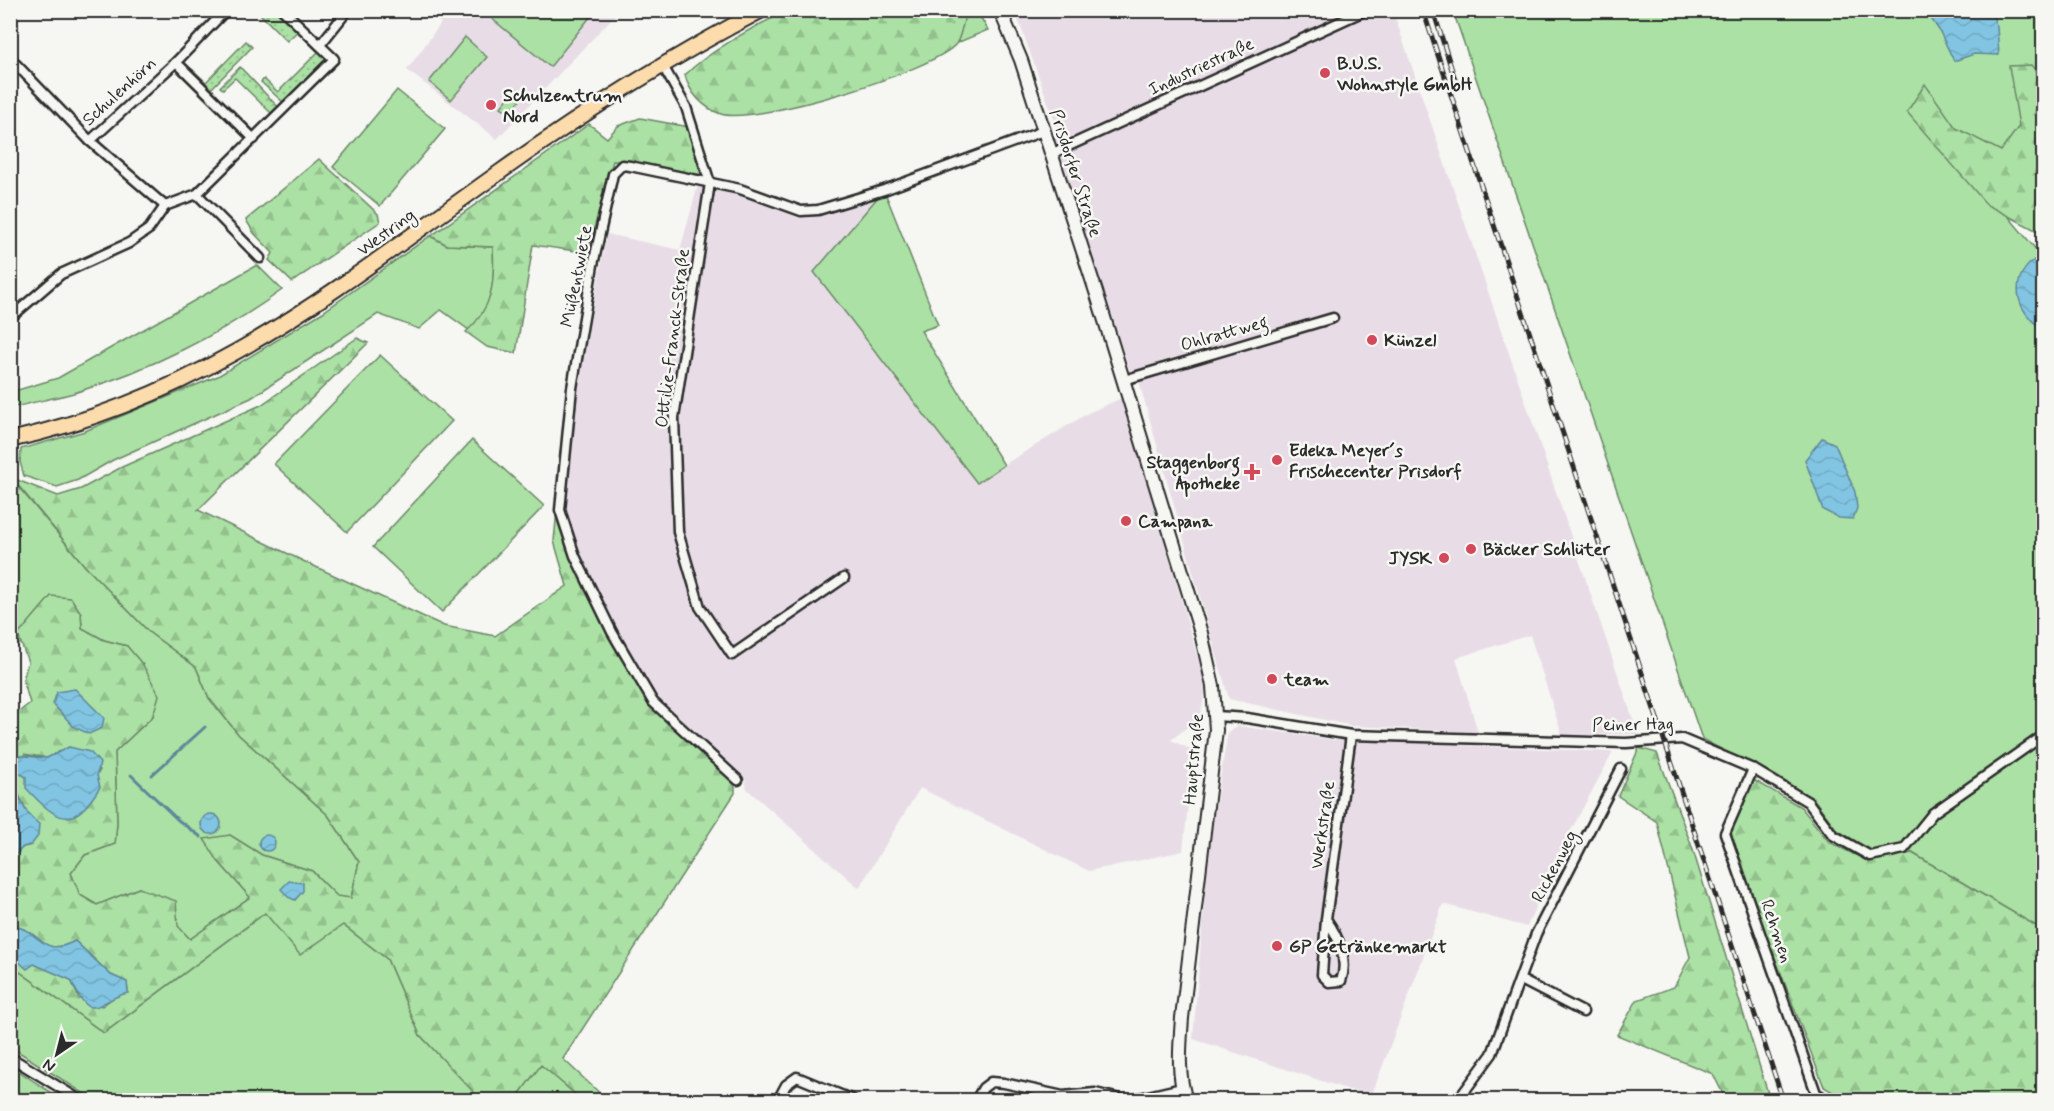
<svg xmlns="http://www.w3.org/2000/svg" width="2054" height="1111" viewBox="0 0 2054 1111" font-family="Mynerve,sans-serif">
<style>
.built{fill:#e8dde7}
.grass{fill:#abe1a4;stroke:#6b8668;stroke-width:1.5}
.forest{fill:url(#forest-firs);stroke:#6b8668;stroke-width:1.5;fill-rule:evenodd}
.garden{fill:url(#garden-dots);stroke:#6b8668;stroke-width:1.5}
.water{fill:url(#water-waves);stroke:#5f8799;stroke-width:1.5}
.lines{fill:none;stroke-linecap:round;stroke-linejoin:round}
.stream{stroke:#5f8799;stroke-width:3}
.street-casing{stroke:#2b2b2b;stroke-width:13}
.secondary-casing{stroke:#2b2b2b;stroke-width:16}
.primary-casing{stroke:#2b2b2b;stroke-width:18}
.street{stroke:#f6f6f2;stroke-width:8}
.secondary{stroke:#f6f6f2;stroke-width:12}
.primary{stroke:#fcdcac;stroke-width:14}
.rail-casing{stroke:#2b2b2b;stroke-width:5}
.rail{stroke:#f6f6f2;stroke-width:3;stroke-dasharray:9;stroke-linecap:butt}
.poi-dot{fill:#d1495b;stroke:#f6f6f2;stroke-width:2}
.labels{text-anchor:middle;stroke-width:5;stroke-linejoin:round;paint-order:stroke}
.poi-label{font-size:18px;font-weight:bold;fill:#2b2b2b;stroke:#f6f6f2;text-anchor:start}
.street-label{font-size:18px;fill:#2b2b2b;stroke:#f6f6f2}
</style>
<defs>
<pattern id="forest-firs" width="22" height="20" patternUnits="userSpaceOnUse" patternTransform="scale(1.5)"><rect width="22" height="20" fill="#abe1a4"/><path d="M5 1l3.5 6h-7zM16 11l3.5 6h-7z" fill="#93c18d"/></pattern>
<pattern id="garden-dots" width="8" height="8" patternUnits="userSpaceOnUse" patternTransform="scale(1.5)"><rect width="8" height="8" fill="#abe1a4"/><path d="M2 2h.1M6 6h.1" fill="none" stroke="#93c18d" stroke-width="1.8" stroke-linecap="round"/></pattern>
<pattern id="water-waves" width="16" height="10" patternUnits="userSpaceOnUse" patternTransform="scale(1.5)"><rect width="16" height="10" fill="#81c5e2"/><path d="M0 5q4-4 8 0t8 0" fill="none" stroke="#70a9c2"/></pattern>
</defs>
<rect width="100%" height="100%" fill="#f6f6f2"/>
<filter id="ink" filterUnits="userSpaceOnUse"><feTurbulence type="fractalNoise" baseFrequency=".0167" numOctaves="2"/><feDisplacementMap in="SourceGraphic" scale="12" xChannelSelector="R" yChannelSelector="G"/><feConvolveMatrix kernelMatrix="1 2 1 2 8 2 1 2 1" color-interpolation-filters="sRGB"/></filter>
<g filter="url(#ink)">
<g class="built">
<polygon points="426,11 619,11 497,139 407,70 441,23"/>
<polygon points="1015,11 1393,11 1638,734 1562,735 1530,635 1456,658 1478,732 1352,726 1229,699 1136,371 1130,372 1052,136 1059,133"/>
<polygon points="699,182 795,208 842,203 884,190 814,272 976,482 1088,413 1124,397 1206,687 1200,717 1171,740 1194,751 1183,851 1089,871 920,788 859,888 747,789 745,778 660,703 616,631 580,555 565,511 574,405 607,234 680,250"/>
<polygon points="1238,726 1336,740 1613,752 1553,864 1527,927 1443,904 1371,1097 1193,1039 1209,844 1228,732"/>
</g>
<g class="grass">
<polygon points="497,10 595,10 595,11 550,67 491,18"/>
<polygon points="954,11 977,11 988,30 957,43 966,14"/>
<polygon points="1453,11 2043,11 2043,121 1980,182 2043,258 2043,930 1899,845 1870,850 1837,830 1813,798 1702,739"/>
<polygon points="465,37 487,57 451,100 429,82"/>
<polygon points="516,88 524,95 510,113 501,107"/>
<polygon points="397,90 445,129 380,206 333,167"/>
<polygon points="884,190 938,325 921,331 1004,465 977,483 814,272"/>
<path d="M 430,236 L 447,245 L 493,247 C 495,279 494,307 469,330 L 441,310 L 419,329 L 378,314 L 251,398 L 113,460 L 78,480 L 57,487 L 24,476 L 20,462 L 21,449 L 85,431 L 218,376 L 323,312 Z"/>
<path d="M 257,265 L 282,290 C 222,334 148,370 77,392 C 56,398 33,402 11,408 L 11,392 L 58,378 Z"/>
<polygon points="380,355 452,421 347,532 274,464"/>
<polygon points="472,440 544,506 442,612 373,547"/>
<polygon points="10,477 85,566 150,633 196,667 209,698 239,735 328,815 359,862 351,898 337,897 312,871 262,855 230,835 218,861 250,897 190,939 139,888 97,905 80,895 71,873 85,855 115,844 117,823 115,752 153,716 127,646 104,640 82,628 81,613 18,635 21,643 11,651"/>
<polygon points="265,913 343,925 387,959 420,1035 483,1100 94,1100 11,1047 10,979 20,972 104,1033"/>
<polygon points="541,1064 582,1100 515,1100"/>
<polygon points="10,1066 11,1066 62,1100 11,1100"/>
</g>
<g class="forest">
<path d="M 852,11 L 954,10 L 966,13 C 963,22 961,37 956,44 C 933,71 755,125 721,114 C 703,108 689,92 685,75 C 705,55 768,15 797,10 C 809,9 822,10 834,11 L 835,15 Z"/>
<polygon points="2031,65 2043,79 2043,234 1987,205 1907,112 1925,84 1956,128 2001,151 2019,126 2009,66"/>
<path d="M 640,118 L 689,127 L 703,175 L 632,162 L 613,161 L 588,250 L 583,252 L 533,245 L 516,353 L 487,347 L 466,332 C 493,308 495,282 493,247 L 447,245 L 431,236 L 589,124 L 607,138 L 618,126 Z"/>
<polygon points="319,159 378,214 380,222 292,282 269,260 273,253 254,233 246,220"/>
<path d="M 357,338 L 368,343 L 198,510 L 303,561 L 444,626 L 495,636 L 567,586 L 554,541 L 557,510 L 651,704 L 735,784 L 735,793 L 563,1059 L 607,1100 L 582,1100 L 541,1065 L 515,1100 L 483,1100 L 479,1098 L 420,1035 L 387,959 L 343,925 L 300,955 L 265,913 L 104,1033 L 20,972 L 11,979 L 11,955 L 27,968 L 34,964 L 71,980 L 79,999 L 102,1006 L 117,995 L 128,992 L 127,982 L 111,975 L 75,941 C 40,959 42,930 13,926 L 11,929 L 11,859 L 23,847 L 32,845 L 30,818 L 11,778 L 11,718 L 30,703 L 23,680 L 28,662 L 18,635 L 51,596 L 71,598 L 81,613 L 82,628 L 104,640 L 127,646 L 143,665 L 159,695 L 153,716 L 115,752 L 117,823 L 115,844 L 85,855 L 71,873 L 80,895 L 97,905 L 139,888 L 176,901 L 178,926 L 190,939 L 250,897 L 218,861 L 204,839 L 230,835 L 262,855 L 312,871 L 337,896 L 351,898 L 359,862 L 328,815 L 239,735 L 209,698 L 196,667 L 150,633 L 85,566 L 12,478 L 58,496 L 81,489 L 122,467 L 261,405 ZM 69,747 L 100,770 L 97,775 L 24,754 L 47,758 Z"/>
<polygon points="1639,748 1657,753 1692,847 1770,1100 1726,1100 1713,1074 1617,1035 1637,1000 1674,987 1690,957 1657,822 1618,796"/>
<polygon points="1752,779 1801,807 1829,842 1869,862 1912,853 2043,930 2043,1100 1846,1100 1824,1087 1729,836"/>
</g>
<g class="garden">
<polygon points="257,11 278,11 299,30 287,41"/>
<polygon points="307,37 327,56 326,61 284,103 261,82 264,79 278,92 318,52 305,39"/>
<polygon points="246,41 252,47 209,91 189,72 192,69 206,82"/>
<polygon points="240,67 278,107 272,114 235,78 223,89 220,87"/>
</g>
<g class="water">
<polygon points="1926,11 1991,11 1997,27 1999,55 1974,54 1954,61 1939,30"/>
<path d="M 2038,257 L 2043,259 L 2043,329 C 2014,311 2008,277 2038,257 Z"/>
<polygon points="1822,438 1835,444 1855,492 1857,508 1853,519 1839,518 1823,510 1805,460"/>
<polygon points="75,689 104,718 102,728 89,734 74,727 53,704 57,692"/>
<path d="M 69,747 L 90,752 L 100,763 L 97,775 L 100,787 C 72,832 58,822 26,788 L 26,777 L 19,773 L 12,761 L 14,755 L 47,758 Z"/>
<path d="M 10,778 C 19,795 23,813 39,824 L 38,836 L 31,845 L 23,847 L 11,859 Z"/>
<circle cx="211" cy="824" r="10"/>
<circle cx="267" cy="843" r="8"/>
<polygon points="289,881 303,883 303,891 295,900 288,897 281,889"/>
<path d="M 13,926 C 42,930 40,959 75,941 L 111,975 L 127,982 L 128,993 C 96,1000 92,1027 71,980 L 34,964 L 27,969 L 11,955 L 11,929 Z"/>
</g>
<g class="lines">
<g class="stream">
<polyline points="131,775 178,820 201,837"/>
<polyline points="152,775 205,727"/>
</g>
<g class="street-casing">
<g id="street">
<polyline points="320,45 348,10"/>
<polyline points="10,58 90,141 176,62 226,10"/>
<polyline points="176,62 254,139"/>
<polyline points="663,66 686,107 710,183 674,418 678,532 700,607 732,655 844,578"/>
<polyline points="90,141 165,206 197,194 334,59 283,10"/>
<polyline points="1051,154 1366,10"/>
<polyline points="197,194 260,258"/>
<polyline points="10,318 61,274 129,243 149,229 165,206"/>
<polyline points="1124,380 1333,318"/>
<polyline points="1216,716 1247,718 1351,735 1626,743 1682,739 1753,769 1808,802 1833,835 1870,856 1904,849 1933,813 2044,735"/>
<polyline points="1753,769 1725,833 1816,1093 1827,1100"/>
<polyline points="738,780 653,702 612,632 575,556 560,510 572,388 593,265 613,174 622,165 630,166 740,189 801,211 818,210 884,190 1043,131"/>
<path d="M 1326,919 C 1338,936 1349,960 1341,981 L 1329,982 L 1322,975 L 1326,919 L 1351,735"/>
<polyline points="1521,980 1583,1012"/>
<polyline points="10,1057 80,1100"/>
<polyline points="778,1100 786,1085 797,1077 853,1100"/>
<polyline points="976,1100 983,1088 991,1082 1004,1083 1063,1096 1095,1093 1124,1100"/>
<polyline points="1131,1100 1182,1088"/>
<polyline points="1458,1100 1492,1054 1536,934 1621,769"/>
</g>
</g>
<g class="secondary-casing">
<path id="secondary" d="M 1000,10 L 1021,60 L 1098,298 L 1201,633 L 1213,686 L 1216,730 L 1182,1018 C 1180,1046 1177,1074 1186,1100"/>
</g>
<g class="primary-casing">
<path id="primary" d="M 10,440 C 209,396 339,286 500,172 C 583,113 671,57 762,10"/>
</g>
<use href="#street" class="street"/>
<use href="#secondary" class="secondary"/>
<use href="#primary" class="primary"/>
<g class="rail-casing">
<g id="rail">
<polyline points="1423,10 1783,1100"/>
<polyline points="1433,10 1457,86"/>
</g>
</g>
<use href="#rail" class="rail"/>
</g>
</g>
<g class="poi-dot">
<circle cx="1325" cy="73" r="6"/>
<circle cx="491" cy="105" r="6"/>
<circle cx="1372" cy="340" r="6"/>
<circle cx="1277" cy="460" r="6"/>
<path d="M1249 463h6v6h6v6h-6v6h-6v-6h-6v-6h6z"/>
<circle cx="1126" cy="521" r="6"/>
<circle cx="1471" cy="549" r="6"/>
<circle cx="1444" cy="558" r="6"/>
<circle cx="1272" cy="679" r="6"/>
<circle cx="1277" cy="946" r="6"/>
</g>
<g class="labels">
<g class="poi-label">
<text x="1337" y="69">B.U.S.<tspan x="1337" dy="21">Wohnstyle GmbH</tspan></text>
<text x="503" y="101">Schulzentrum<tspan x="503" dy="21">Nord</tspan></text>
<text x="1384" y="346">Künzel</text>
<text x="1289" y="456">Edeka Meyer´s<tspan x="1289" dy="21">Frischecenter Prisdorf</tspan></text>
<text x="1240" y="468" text-anchor="end">Staggenborg<tspan x="1240" dy="21">Apotheke</tspan></text>
<text x="1138" y="527">Campana</text>
<text x="1483" y="555">Bäcker Schlüter</text>
<text x="1432" y="564" text-anchor="end">JYSK</text>
<text x="1284" y="685">team</text>
<text x="1289" y="952">GP Getränkemarkt</text>
</g>
<g class="street-label">
<text transform="translate(1201 66) rotate(-25)" y="6">Industriestraße</text>
<text transform="translate(119 91) rotate(-42)" y="6">Schulenhörn</text>
<text transform="translate(1076 173) rotate(72)" y="6">Prisdorfer Straße</text>
<text transform="translate(386 232) rotate(-36)" y="6">Westring</text>
<text transform="translate(576 276) rotate(-79)" y="6">Müßentwiete</text>
<text transform="translate(1224 333) rotate(-16)" y="6">Ohlrattweg</text>
<text transform="translate(672 338) rotate(-83)" y="6">Ottilie-Franck-Straße</text>
<text transform="translate(1633 724) rotate(-1)" y="6">Peiner Hag</text>
<text transform="translate(1193 759) rotate(-85)" y="6">Hauptstraße</text>
<text transform="translate(1322 825) rotate(-82)" y="6">Werkstraße</text>
<text transform="translate(1554 866) rotate(-62)" y="6">Rickenweg</text>
<text transform="translate(1777 931) rotate(71)" y="6">Rehmen</text>
</g>
</g>
<rect width="2054" height="1111" fill="none" stroke="#f6f6f2" stroke-width="36"/>
<rect x="18" y="18" width="2018" height="1075" fill="none" stroke="#2b2b2b" stroke-width="2" filter="url(#ink)"/>
<g transform="translate(57 1054) rotate(215)" stroke="#f6f6f2" stroke-width="4.5" paint-order="stroke">
<path d="M0-4.5L10 22L0 15L-10 22Z" fill="#2b2b2b"/>
<text y="-9" font-size="16" font-weight="bold" text-anchor="middle" fill="#2b2b2b">N</text>
</g>
</svg>
